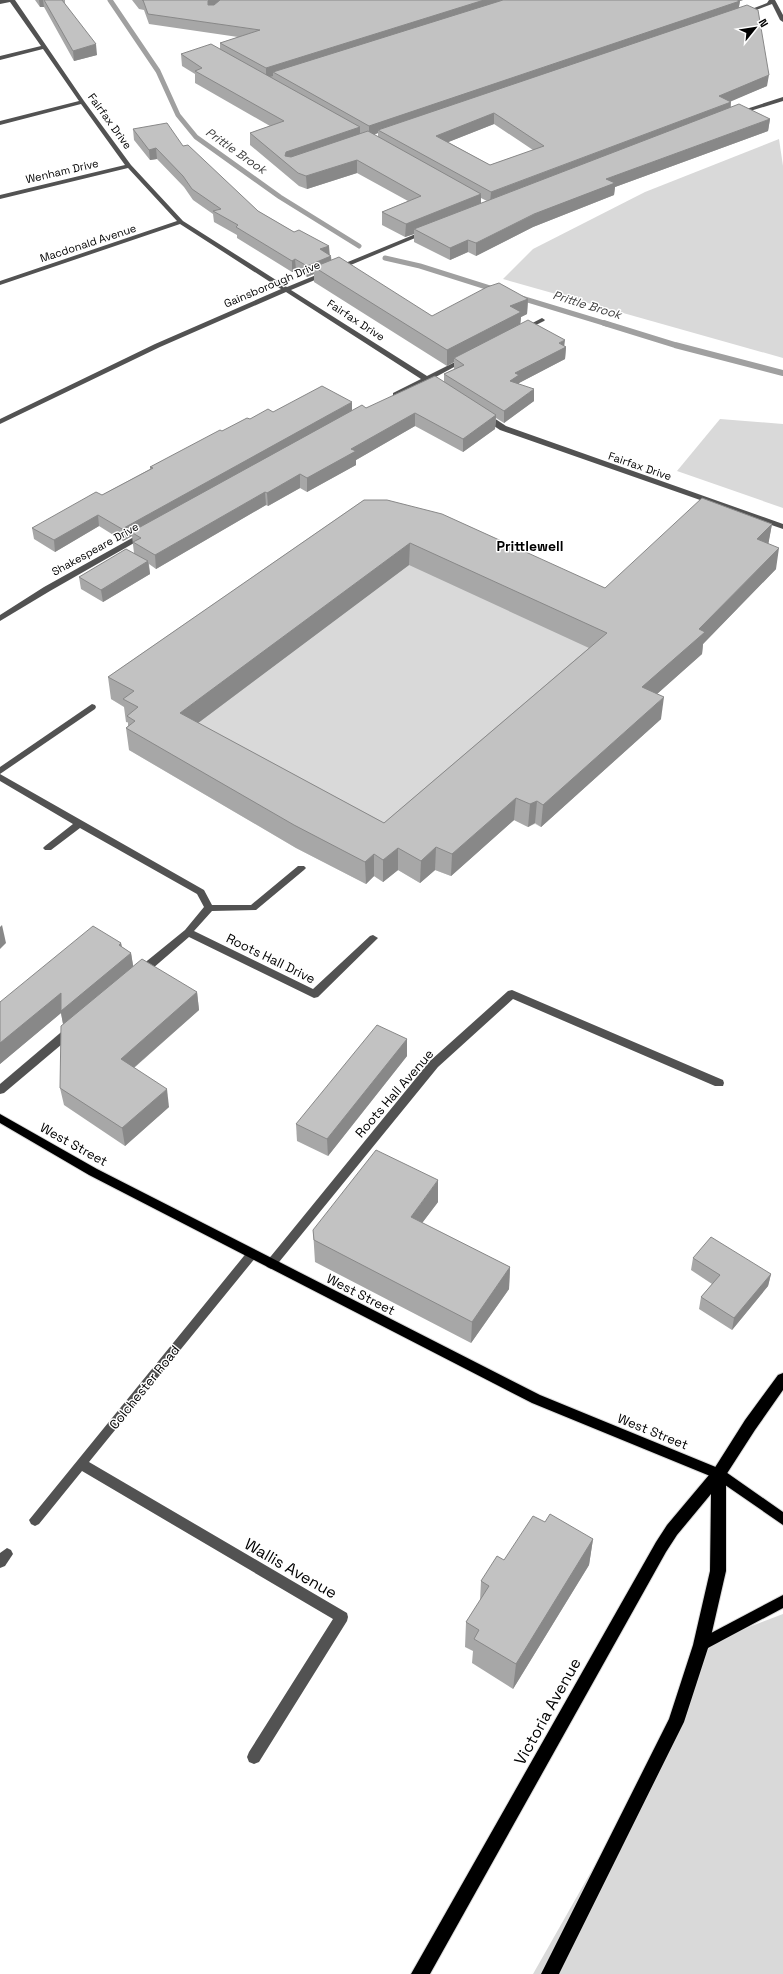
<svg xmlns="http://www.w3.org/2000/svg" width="783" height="1974" viewBox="0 0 783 1974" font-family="'Space Grotesk',sans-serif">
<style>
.green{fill:#d9d9d9}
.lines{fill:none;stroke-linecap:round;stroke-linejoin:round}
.stream-far1{stroke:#a0a0a0;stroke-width:5}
.stream{stroke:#a0a0a0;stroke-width:6}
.major-casing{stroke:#dbdbdb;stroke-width:2}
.highway-casing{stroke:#dbdbdb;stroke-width:2}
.minor{fill:#525252;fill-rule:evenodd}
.major{fill:#000;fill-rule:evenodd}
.highway{fill:#000;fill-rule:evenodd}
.wall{fill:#a7a7a7;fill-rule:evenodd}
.shaded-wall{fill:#888}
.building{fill:#c2c2c2;stroke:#888;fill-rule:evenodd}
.labels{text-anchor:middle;stroke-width:3;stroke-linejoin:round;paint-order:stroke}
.far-street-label{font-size:11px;fill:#000;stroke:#fff}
.far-water-label{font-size:12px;font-style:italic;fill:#414141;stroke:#fff}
.street-label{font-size:13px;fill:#000;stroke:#fff}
.far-district-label{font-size:14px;font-weight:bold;fill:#000;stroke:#fff}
.near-street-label{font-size:16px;fill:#000;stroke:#fff}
</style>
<rect width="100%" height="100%" fill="#fff"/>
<g class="green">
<polygon points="779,139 783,166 783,358 503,279 533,249 645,192"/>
<polygon points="720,419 783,424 783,508 677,471"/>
<polygon points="364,521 701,654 640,709 661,719 541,827 535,824 528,827 514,820 451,876 435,870 420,883 398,870 383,882 374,876 366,884 296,848 129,750 138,743 140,730 126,722 136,713 111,699"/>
<polygon points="783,1614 783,1974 533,1974 676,1722 701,1645"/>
</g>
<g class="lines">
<g class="stream-far1">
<polyline points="110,0 158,71 178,115 196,137 280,197 359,246"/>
<polyline points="385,258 420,266 496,290"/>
<polyline points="518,297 607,324"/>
</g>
<polyline class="stream" points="604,323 675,345 783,373"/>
<g class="major-casing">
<g id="major">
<polygon points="0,1114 97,1169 540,1395 723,1470 783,1512 783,1525 715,1478 532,1403 89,1175 0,1123"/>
<polygon points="783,1595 783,1608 706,1649 701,1651 696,1649 694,1645 696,1641"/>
</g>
</g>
<g class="highway-casing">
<polygon id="highway" points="783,1373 783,1390 755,1430 726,1475 726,1571 709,1645 684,1722 559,1974 541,1974 669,1719 693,1645 710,1571 711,1494 677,1535 666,1552 430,1974 411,1974 656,1542 667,1525 714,1469 745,1420 778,1375"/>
</g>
<g class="minor">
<polygon points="0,0 15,0 84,101 131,165 183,221 287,287 423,231 427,231 427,233 291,290 427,376 463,358 467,358 467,360 432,379 442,385 442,389 436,389 426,382 399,397 393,397 393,393 421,379 286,292 160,347 0,424 0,419 155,344 281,289 180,224 0,285 0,281 177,221 128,168 0,199 0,195 125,165 81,104 0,125 0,121 79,101 43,49 0,60 0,56 41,46 10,2 0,4"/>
<polygon points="769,0 775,0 783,15 783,22 780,20 772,4 746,14 741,13 767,3"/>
<polygon points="783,97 783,101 737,115 734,113"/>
<polygon points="542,318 545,320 544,321 526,330 521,329"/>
<polygon points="482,414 488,414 506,426 783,524 783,529 500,430 482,418"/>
<polygon points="141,533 144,533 148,535 50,591 0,621 0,615 44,587"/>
<polygon points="92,704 95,705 96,707 95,709 0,774 0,767"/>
<polygon points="0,774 204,890 212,905 251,905 298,866 304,866 306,868 304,870 256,910 212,911 194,931 313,989 370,936 373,935 378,938 318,997 314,998 189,937 145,975 137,975 136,972 137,969 185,930 204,907 197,894 80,828 51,850 45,850 43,848 45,846 73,824 0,781"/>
<polygon points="512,990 723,1080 724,1083 723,1086 715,1086 513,999 438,1067 275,1267 271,1269 267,1267 265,1264 267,1261 430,1061 508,991"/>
<polygon points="70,1027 74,1028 75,1031 74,1034 4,1093 0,1094 0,1084 66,1028"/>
<polygon points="252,1249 256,1251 258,1254 256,1257 89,1462 347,1613 348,1617 347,1621 259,1762 254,1764 249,1762 247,1757 249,1752 333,1619 82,1471 39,1524 35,1526 31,1524 29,1520 248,1251"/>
<polygon points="7,1548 11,1550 13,1554 5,1566 0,1568 0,1553"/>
</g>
<use href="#major" class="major"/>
<use href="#highway" class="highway"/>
</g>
<g class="wall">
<polygon points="35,0 65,0 65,3 64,3 97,55 74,61 44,7 40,7"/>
<path d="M 132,0 L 743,0 L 740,1 L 739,7 L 767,86 L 730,101 L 731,108 L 770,119 L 768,131 L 615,187 L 614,195 L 533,227 L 476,256 L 468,252 L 450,260 L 414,242 L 414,234 L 405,237 L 382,225 L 382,212 L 408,201 L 357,173 L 307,189 L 299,186 L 250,145 L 250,133 L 270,126 L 195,83 L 195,74 L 182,66 L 181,54 L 220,49 L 220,43 L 238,37 L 149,24 L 144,10 L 139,9 ZM 494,124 L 533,150 L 490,165 L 448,142 ZM 378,133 L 378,137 L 374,135 ZM 481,198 L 487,201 L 481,204 Z"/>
<polygon points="133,129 183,146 258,211 294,232 329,246 329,255 331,260 432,316 528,299 527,314 521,317 520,324 566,347 565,359 519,383 519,384 534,401 504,423 496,418 495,429 463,452 415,426 356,460 356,465 307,492 300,488 268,506 266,505 156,569 149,564 150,574 103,602 81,589 79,577 134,553 132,536 123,541 99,526 55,552 34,539 32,528 102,495 150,469 150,467 222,431 250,419 273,412 352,411 366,408 444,382 444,374 454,369 454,362 447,366 314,282 314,274 307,277 296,270 292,272 237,238 237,235 214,222 213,214 193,200 184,187 157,159 150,160 134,140"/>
<path d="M 364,500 L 605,588 L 772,524 L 768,544 L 776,569 L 703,644 L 702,654 L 657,694 L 661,719 L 541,827 L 535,823 L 528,827 L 514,820 L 451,876 L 435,870 L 420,883 L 398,870 L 383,882 L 374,876 L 366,884 L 296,848 L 129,750 L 126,728 L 128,726 L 128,722 L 126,722 L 124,707 L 111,699 L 108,677 ZM 409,565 L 589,648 L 384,823 L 198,723 Z"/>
<polygon points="121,943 122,947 131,953 133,966 197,992 199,1010 134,1068 169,1107 125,1146 64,1105 60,1088 63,1024 61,1013 0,1064 0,1002"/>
<polygon points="407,1039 407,1056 328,1156 297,1141 296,1124"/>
<polygon points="438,1202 422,1223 510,1267 509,1289 471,1343 315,1262 313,1230"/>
<polygon points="693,1258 771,1274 768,1286 732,1330 699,1309 701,1297 712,1284 691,1270"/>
<polygon points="545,1522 593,1539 589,1565 513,1689 472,1663 473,1651 465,1647 466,1622 480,1601 481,1581"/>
</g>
<g class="shaded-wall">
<polygon points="39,0 43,0 44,7 40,7"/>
<polygon points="209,0 222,0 209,15 208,1"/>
<polygon points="484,0 516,0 273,72 273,76 266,78 266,68"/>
<polygon points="728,0 743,0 740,1 738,11 378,130 378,133 369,136 369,126"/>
<polygon points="96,44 97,55 74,61 73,51"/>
<polygon points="769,75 767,86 718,107 719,96"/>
<polygon points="731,102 730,112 490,203 491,192"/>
<polygon points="494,113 494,124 436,147 436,136"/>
<polygon points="770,119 768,131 615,187 614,195 533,227 476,256 476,243 606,179"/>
<polygon points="360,127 360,140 288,164 285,156 286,152"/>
<polygon points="156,148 157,159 150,160 149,150"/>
<polygon points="357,160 357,173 307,189 306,176"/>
<polygon points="481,194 481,207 414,229 414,234 405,237 406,224"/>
<polygon points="468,240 468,252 450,260 450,248"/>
<polygon points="329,246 330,257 331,256 332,267 314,267 314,274 307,277 307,266 320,249"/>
<polygon points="295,259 296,270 292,272 292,261"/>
<polygon points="528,299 527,314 521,317 520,328 454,358 454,362 447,366 447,350 510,306"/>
<polygon points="565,340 564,348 566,347 565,359 519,383 519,387 510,381 515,373 559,343"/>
<polygon points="534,389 534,401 504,423 504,411"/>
<polygon points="352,402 352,414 131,532 132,536 123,541 122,529"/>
<polygon points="415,413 415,426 356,460 356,465 307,492 307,478 351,449"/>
<polygon points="496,415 495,429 463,452 463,439"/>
<polygon points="300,474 300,488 268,506 267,493"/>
<polygon points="265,492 266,505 156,569 155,555"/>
<polygon points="98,515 99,526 55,552 54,540"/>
<polygon points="772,524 768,546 757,539"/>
<polygon points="410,543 409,565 182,735 180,713"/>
<polygon points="779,548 776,569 703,644 702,654 640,709 642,687"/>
<polygon points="148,561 150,574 103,602 101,590"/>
<polygon points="664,697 661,719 541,827 543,805"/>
<polygon points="516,798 514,820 451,876 452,854"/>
<polygon points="537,801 535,823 528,827 530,804"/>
<polygon points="436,847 435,870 420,883 421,861"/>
<polygon points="398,848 398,870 383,882 383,860"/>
<polygon points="374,854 374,876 366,884 365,862"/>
<polygon points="2,925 6,943 0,949 0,927"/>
<polygon points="121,943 124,959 131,953 134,971 64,1029 61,1013 0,1064 0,1043"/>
<polygon points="197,992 199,1010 123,1077 121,1059"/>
<polygon points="407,1039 407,1056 328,1156 327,1139"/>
<polygon points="167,1089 169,1107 125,1146 122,1128"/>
<polygon points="438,1180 438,1202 410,1239 411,1217"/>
<polygon points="510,1267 509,1289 471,1343 472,1322"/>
<polygon points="771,1274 768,1286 732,1330 734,1318"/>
<polygon points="593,1539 589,1565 513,1689 516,1664"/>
</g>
<g class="building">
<polygon points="44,0 62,0 96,44 73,51"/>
<polygon points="142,0 209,0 208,1 208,5 214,5 220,0 484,0 266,68 220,43 260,30 148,14 143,0"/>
<polygon points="503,0 737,0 740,1 369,126 273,72"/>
<path d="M 747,5 L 758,10 L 769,75 L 719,96 L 731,102 L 491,192 L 378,130 ZM 494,113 L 544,146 L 490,165 L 436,136 Z"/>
<polygon points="211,44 360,127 286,152 285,156 291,157 368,131 481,194 406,224 382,212 421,196 357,160 306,176 298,173 250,133 284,121 195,71 202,68 181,54"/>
<polygon points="739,104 770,119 606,179 615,183 534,214 476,243 468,240 450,248 414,229"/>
<polygon points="167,123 183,146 188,145 258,211 294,232 299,230 329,246 320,249 331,256 307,266 295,259 292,261 236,227 238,225 213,211 221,209 192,189 183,176 156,148 149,150 133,129"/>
<polygon points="339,257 432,316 487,287 499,283 528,299 510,306 521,312 447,350 314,267"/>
<polygon points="528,320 565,340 559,343 566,347 515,373 519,375 510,381 534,389 504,411 444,374 464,365 454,358"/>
<polygon points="435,376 496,415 463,439 415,413 351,449 356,451 307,478 300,474 267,493 265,492 155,555 133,542 141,538 131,532 362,405 366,408"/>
<polygon points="322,386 352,402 122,529 98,515 54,540 32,528 96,492 102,495 153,468 150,467 220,430 222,431 247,418 250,419 268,409 273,412"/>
<path d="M 702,498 L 772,524 L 757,539 L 779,548 L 699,629 L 705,632 L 642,687 L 664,697 L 543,805 L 537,801 L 530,804 L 516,798 L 452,854 L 436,847 L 421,861 L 398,848 L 383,860 L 374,854 L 365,862 L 294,825 L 126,728 L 135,721 L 127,716 L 138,707 L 123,699 L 134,691 L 108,677 L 364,500 L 387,500 L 442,514 L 605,588 ZM 410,543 L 607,633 L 384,823 L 180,713 Z"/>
<polygon points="126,549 148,561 101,590 79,577"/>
<polygon points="93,926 121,943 119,945 131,953 61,1011 61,993 0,1043 0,1002"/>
<polygon points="142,959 197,992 121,1059 167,1089 122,1128 60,1088 61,1026"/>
<polygon points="377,1025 407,1039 327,1139 296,1124"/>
<polygon points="376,1150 438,1180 411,1217 510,1267 472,1322 314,1240 313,1230"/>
<polygon points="711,1237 771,1274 734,1318 701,1297 720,1275 693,1258"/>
<polygon points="550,1514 593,1539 516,1664 474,1639 479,1630 466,1622 489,1586 481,1581 497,1556 504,1560 533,1516 545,1522"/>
</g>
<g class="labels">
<g class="far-street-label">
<text transform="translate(110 121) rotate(54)" y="4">Fairfax Drive</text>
<text transform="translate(62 171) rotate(-13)" y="4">Wenham Drive</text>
<text transform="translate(88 243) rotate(-18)" y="4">Macdonald Avenue</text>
<text transform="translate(272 284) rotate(-23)" y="4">Gainsborough Drive</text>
<text transform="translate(356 320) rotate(33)" y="4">Fairfax Drive</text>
<text transform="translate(640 466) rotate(19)" y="4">Fairfax Drive</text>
<text transform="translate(95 549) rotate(-29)" y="4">Shakespeare Drive</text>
</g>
<g class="far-water-label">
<text transform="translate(236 151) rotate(35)" y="4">Prittle Brook</text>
<text transform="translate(587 305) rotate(17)" y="4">Prittle Brook</text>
</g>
<g class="street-label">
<text transform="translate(271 958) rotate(26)" y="5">Roots Hall Drive</text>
<text transform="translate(394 1093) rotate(-49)" y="5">Roots Hall Avenue</text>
<text transform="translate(74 1144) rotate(29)" y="5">West Street</text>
<text transform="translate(361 1294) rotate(27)" y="5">West Street</text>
<text transform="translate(144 1387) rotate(-51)" y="5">Colchester Road</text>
<text transform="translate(653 1431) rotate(22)" y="5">West Street</text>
</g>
<g class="far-district-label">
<text x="530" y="551">Prittlewell</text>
</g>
<g class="near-street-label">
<text transform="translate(291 1568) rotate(30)" y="6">Wallis Avenue</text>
<text transform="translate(547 1711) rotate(-61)" y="6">Victoria Avenue</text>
</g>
</g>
<g transform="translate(755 28) rotate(60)" stroke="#ffffff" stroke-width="3" paint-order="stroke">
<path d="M0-3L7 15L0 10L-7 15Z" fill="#000000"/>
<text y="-6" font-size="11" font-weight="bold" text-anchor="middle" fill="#000000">N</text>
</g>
</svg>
